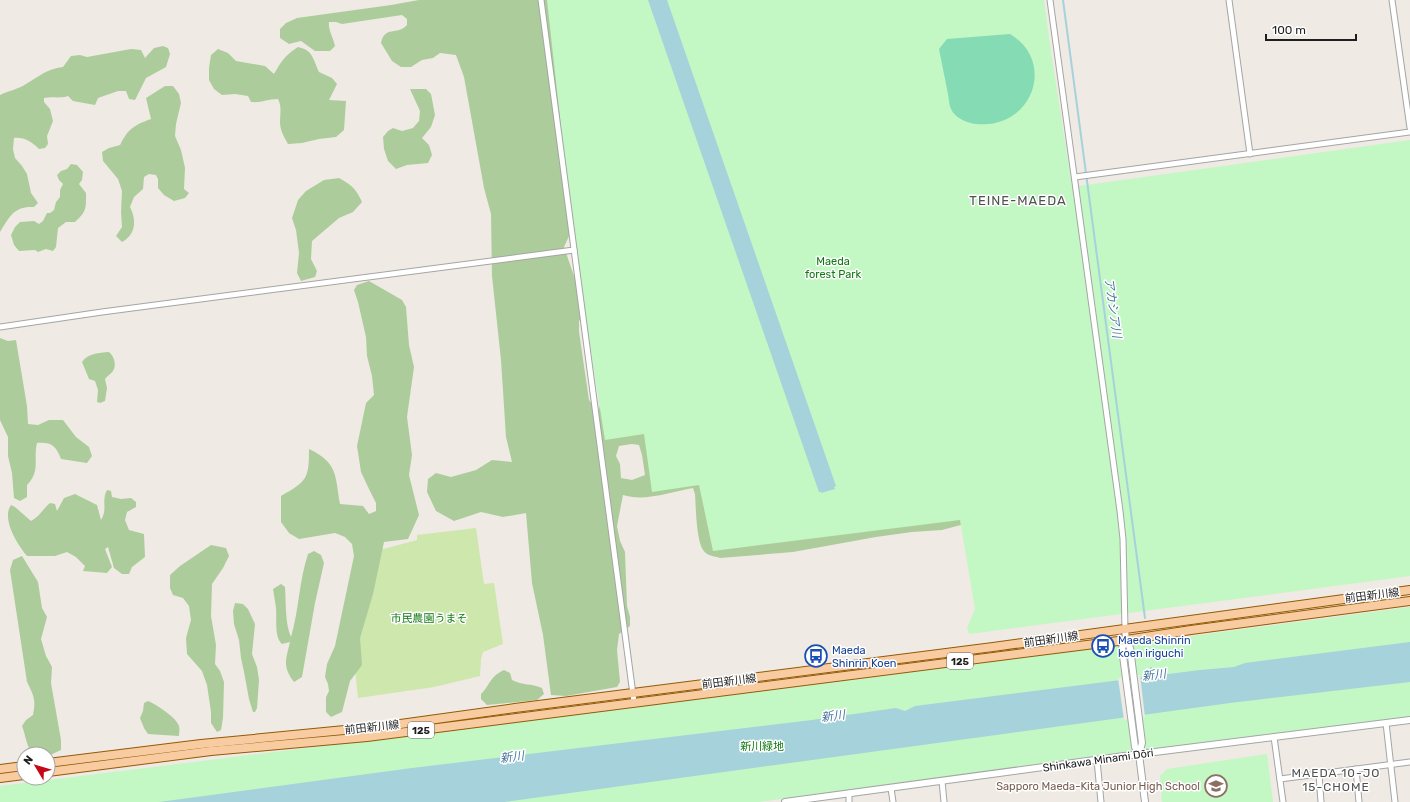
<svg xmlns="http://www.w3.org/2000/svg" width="1410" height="802" viewBox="0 0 1410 802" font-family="Rubik,'Noto Sans JP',sans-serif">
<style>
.grass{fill:#cde7ac}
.forest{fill:#adcc9b;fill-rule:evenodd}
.park{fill:#c3f7c4}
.pitch{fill:#85dbb4}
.water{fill:#a6d2db}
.pier{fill:#efeae4}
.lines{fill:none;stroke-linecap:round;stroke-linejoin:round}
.stream{stroke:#a6d2db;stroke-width:2}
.minor-casing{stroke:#a5a5a5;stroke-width:7}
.tertiary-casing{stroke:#a5a5a5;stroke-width:8}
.primary-casing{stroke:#925a06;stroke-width:10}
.minor{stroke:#fff;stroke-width:5}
.tertiary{stroke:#fff;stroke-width:6}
.primary{stroke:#f8cca0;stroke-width:8}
.labels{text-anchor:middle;stroke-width:3;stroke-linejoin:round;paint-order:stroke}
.shield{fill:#fff;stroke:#626262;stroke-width:1}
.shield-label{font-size:10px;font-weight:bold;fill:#1e1e1e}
.park-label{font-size:11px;fill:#107812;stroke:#fff}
.street-label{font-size:11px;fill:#1e1e1e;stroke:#fff}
.transit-label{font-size:11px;fill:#164399;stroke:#fff;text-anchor:start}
.education-label{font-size:11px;fill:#785e54;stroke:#fff;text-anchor:end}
.water-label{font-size:12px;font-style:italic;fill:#48779b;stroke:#fff}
.neighbourhood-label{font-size:12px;letter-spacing:1px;fill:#515151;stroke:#fff}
.quarter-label{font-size:13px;letter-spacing:1px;fill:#515151;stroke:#fff}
</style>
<rect width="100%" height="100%" fill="#efeae4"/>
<polygon class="grass" points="476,528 484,584 494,583 503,644 483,652 481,659 480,676 434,687 358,698 354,659 380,550 417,540 417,535"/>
<g class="forest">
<path d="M 419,0 L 596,0 L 856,489 L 972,522 L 942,530 L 912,532 L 876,537 L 793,552 L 720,558 C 714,556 707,556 703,550 C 696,539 696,507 695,494 L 693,488 C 671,492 644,502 623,495 L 617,526 L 620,541 L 625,552 L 627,606 L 630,617 L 630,626 L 619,634 L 617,650 L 620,682 L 617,687 L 566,696 L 551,695 L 543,635 L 532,583 L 526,513 L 503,517 L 481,512 L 454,521 L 436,511 L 427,492 L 428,479 L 436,473 L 451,477 L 476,470 L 492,460 L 512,462 L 506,437 L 501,360 L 492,276 L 491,214 L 484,188 L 464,77 L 456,55 L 440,53 L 433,58 L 422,60 L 411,67 L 401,67 L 392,61 L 381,43 C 385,25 397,36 407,25 L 407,19 L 402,15 L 342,24 L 336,22 L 329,22 C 328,30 333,37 335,46 L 330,51 L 315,51 L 301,41 L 289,44 L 280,38 L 280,29 L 286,23 L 297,18 L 391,5 ZM 569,226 L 581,268 L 574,276 L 564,247 L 569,236 ZM 579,320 L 591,330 L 601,401 L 598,413 L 589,400 L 579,332 ZM 632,444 L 639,445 L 642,455 L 645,475 L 632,480 L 621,478 L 620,464 L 616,456 L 619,446 Z"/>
<path d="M 163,46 L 168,48 L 170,54 L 166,67 L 146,78 L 135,100 L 129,99 L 126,91 L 118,91 L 98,98 L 95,105 L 73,101 L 68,96 C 59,99 53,96 44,98 L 44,102 L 50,109 L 53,121 L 47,136 L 48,144 L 45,148 L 39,149 C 32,142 24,137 14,138 L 13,149 L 15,158 L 22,166 L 27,174 L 31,193 L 38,203 L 34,207 C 14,206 10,216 0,232 L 0,95 C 8,91 19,89 26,84 C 40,76 46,69 63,67 L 71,56 L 80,55 L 87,57 L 131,49 L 141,50 L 145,58 L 154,48 Z"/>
<path d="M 298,47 C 313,50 313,59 319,72 L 332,78 L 337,84 L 329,100 L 346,101 L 344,130 L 336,137 L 319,139 L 302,143 L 288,144 C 284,137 280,130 280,122 C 280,113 282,107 278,99 C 268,99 261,103 251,102 L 248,96 L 235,94 L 222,95 L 214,89 L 209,80 L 209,68 L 211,55 L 218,49 L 228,53 L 236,61 L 265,66 L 274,74 C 281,62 285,55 298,47 Z"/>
<path d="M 165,86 L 173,86 L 179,94 L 181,103 L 176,124 L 175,136 L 181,150 L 185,168 L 184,189 L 189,193 L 185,198 L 174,201 L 164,195 L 158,188 L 158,179 L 156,175 L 149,174 L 144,177 L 143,189 L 134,197 L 130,207 C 136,219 137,234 122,242 L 116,236 L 122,227 L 121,212 L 122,191 L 118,179 L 103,161 L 102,152 L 109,148 L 120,145 C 128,129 134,125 151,119 L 146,98 Z"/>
<polygon points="410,89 426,89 431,94 435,115 431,127 422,138 429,145 432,155 428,163 407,165 396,169 388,161 384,149 383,137 388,131 393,128 402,131 413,128 419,121 420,111"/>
<path d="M 71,164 L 77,165 L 83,172 L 82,180 L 79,184 L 86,193 C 86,208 87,211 75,222 L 66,222 L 58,228 L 56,247 L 53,251 L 46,249 L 38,252 L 35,250 L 19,251 L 14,245 L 11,235 L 15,227 L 20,222 L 34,221 L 39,224 L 43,221 L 47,213 L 50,213 L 54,210 L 56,202 L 60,197 L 60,190 L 63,184 L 59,180 L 57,175 L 61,171 L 67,169 Z"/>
<path d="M 339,178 C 352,185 356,189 362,202 L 353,212 L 339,218 L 312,241 L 311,259 L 317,271 L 315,277 L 301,281 L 297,273 L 299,253 L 296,230 L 292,218 L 298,200 L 306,191 L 324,180 Z"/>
<path d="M 369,281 L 402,300 L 406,307 L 409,345 L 414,367 L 407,417 L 412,455 L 409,475 L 419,515 L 408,539 L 384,542 L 373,594 L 360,638 L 362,665 L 350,681 L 342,712 L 331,717 L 326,712 L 326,697 L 329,691 L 328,684 L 325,677 L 327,664 L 335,646 L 354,556 L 352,544 L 345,537 L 335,533 L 299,539 L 289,533 L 281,522 L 281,496 C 307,481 309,479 309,449 C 338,463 335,475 340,504 L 363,506 L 369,514 L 376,511 L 376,503 L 369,489 L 361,472 L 357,446 L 366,403 L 374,395 L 372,376 L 367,356 L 366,337 L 358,302 L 354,290 L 357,285 Z"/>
<path d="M 0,338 L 8,341 L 16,340 L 27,406 L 28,424 L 38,425 L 49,420 L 63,420 L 76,437 L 89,447 L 92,456 L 87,463 L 61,459 C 56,446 52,442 37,443 C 33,459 41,471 27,485 L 27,497 L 20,501 L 14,498 L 12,473 L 8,456 L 8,437 L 0,420 Z"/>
<path d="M 109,352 C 114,356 117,365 113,371 C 111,374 107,376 105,379 L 107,388 L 105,401 L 100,403 L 97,402 L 98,390 L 95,381 L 89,379 L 82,362 C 88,353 99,353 109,352 Z"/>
<path d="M 107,490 L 111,491 L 112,497 L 121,499 L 131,498 L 136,502 L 136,507 L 127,512 L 125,520 L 129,530 L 144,534 L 145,557 L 132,567 L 129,574 L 122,574 L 114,568 L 108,547 L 105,549 L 112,567 L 107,573 L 83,571 L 85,566 L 76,557 L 67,552 L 55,556 L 27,556 C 18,545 1,519 11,505 L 15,507 L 31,521 C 40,516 42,510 50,503 L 55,504 L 57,511 L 64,498 L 75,494 L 97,505 L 101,520 C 108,509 101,501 107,490 Z"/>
<polygon points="211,545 226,548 229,556 223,568 212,584 211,616 216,645 215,664 220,671 224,682 223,718 221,730 217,732 211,723 211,712 207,685 202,671 187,654 186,638 191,620 189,606 183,598 173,595 170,588 170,575 180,566"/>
<path d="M 314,551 L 321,555 L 324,563 L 315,603 L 302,677 L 294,682 C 282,666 286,659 290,642 L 282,644 C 274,637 277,618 276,608 C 275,601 274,595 273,589 L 281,584 L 285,587 C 286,602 285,624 291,637 C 299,610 299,581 308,554 Z"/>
<path d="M 22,556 L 38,582 L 42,608 L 47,617 L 41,639 L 46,656 L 52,667 L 51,683 L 61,740 L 61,750 L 48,756 L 48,754 L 33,754 C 26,746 26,736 22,726 L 26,720 L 33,715 C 36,700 34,696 27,682 L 10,570 L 13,560 Z"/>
<polygon points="235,603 243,604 248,609 255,624 252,654 257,667 259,680 257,708 255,712 253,712 249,699 244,672 241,658 239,640 234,624 233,611"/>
<path d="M 504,670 L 510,673 L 512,680 C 523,686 531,683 542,688 L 544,694 L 537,700 L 487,705 L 481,699 L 481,694 C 491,684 489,677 504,670 Z"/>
<path d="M 148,701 C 157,705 176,717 179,726 C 180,729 179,733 179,736 L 148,734 L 144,728 L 140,718 L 143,711 L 144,703 Z"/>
</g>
<g class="park">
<polygon points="547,0 1044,0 1051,52 1072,187 1410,140 1410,576 969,634 967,628 975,609 960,520 713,551 699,485 652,492 644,434 605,440 574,245"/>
<polygon points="1410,607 1410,717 1120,753 758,802 0,802 0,786 663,704 1169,639"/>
<polygon points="1267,754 1273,802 1162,802 1160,776 1167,769"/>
</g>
<path class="pitch" d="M 1010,34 C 1057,62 1032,130 976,124 C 967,123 955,118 951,109 C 949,105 949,99 948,94 C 945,79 942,64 939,49 L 947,39 Z"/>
<g class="water">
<polygon points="648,0 667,0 836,486 834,487 835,489 821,493 821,492 819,492"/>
<polygon points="1410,642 1410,682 1230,703 504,802 159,802 412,768 812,720 896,708 905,711 915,706 1200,670 1234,667 1245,663"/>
</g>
<polygon class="pier" points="1140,675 1145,717 1124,720 1118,678"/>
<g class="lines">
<g class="stream">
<polyline points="1063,0 1145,618"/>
<polyline points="1151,668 1152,678"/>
</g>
<g class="minor-casing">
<g id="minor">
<polyline points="541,0 634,702"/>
<polyline points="1050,0 1120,511 1123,539 1125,629"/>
<polyline points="1229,0 1250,154"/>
<polyline points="1392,0 1410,128"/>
<polyline points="1075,177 1410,132"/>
<polyline points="0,327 102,312 574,250"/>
<polyline points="1386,723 1395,802"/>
<polyline points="1274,737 1283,802"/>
<polyline points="1097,760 1101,802"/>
<polyline points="1356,769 1359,802"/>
<polyline points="1319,774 1321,802"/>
<polyline points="1280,779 1410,762"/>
<polyline points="942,781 944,802"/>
<polyline points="891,788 893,802"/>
<polyline points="849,793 849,802"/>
</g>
</g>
<g class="tertiary-casing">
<g id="tertiary">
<polyline points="1125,629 1126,640 1122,648 1135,747 1139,754 1145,802"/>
<polyline points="1126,640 1130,648 1142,743 1139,754"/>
<polyline points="785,802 1139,754 1410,720"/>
</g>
</g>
<g class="primary-casing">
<g id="primary">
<polyline points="48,763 201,744 386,726 515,708 993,647 1410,590"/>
<polyline points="0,769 24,766"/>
<polyline points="48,772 211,751 367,737 1126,640 1191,630 1410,601"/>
<polyline points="0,778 24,775"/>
</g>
</g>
<use href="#minor" class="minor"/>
<use href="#tertiary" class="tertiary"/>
<use href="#primary" class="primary"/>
</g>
<defs>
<g id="bus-ring" transform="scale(1.15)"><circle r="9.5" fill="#fff" stroke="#1a4fb4" stroke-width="1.5"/><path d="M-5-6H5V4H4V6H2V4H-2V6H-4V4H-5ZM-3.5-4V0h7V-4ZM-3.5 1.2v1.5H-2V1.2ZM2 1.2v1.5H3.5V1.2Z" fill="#1a4fb4"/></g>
<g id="school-ring" transform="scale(1.15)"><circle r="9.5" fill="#fff" stroke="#8d6e63" stroke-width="1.5"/><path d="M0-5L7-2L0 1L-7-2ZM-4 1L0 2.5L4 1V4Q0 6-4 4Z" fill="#8d6e63"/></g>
</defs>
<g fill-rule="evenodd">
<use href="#bus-ring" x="1103" y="646"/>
<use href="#bus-ring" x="816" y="656"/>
<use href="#school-ring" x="1216" y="786"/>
</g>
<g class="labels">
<g class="shield">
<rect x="947" y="653" width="26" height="16" rx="3"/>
<rect x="408" y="722" width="26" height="16" rx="3"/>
</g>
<g class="shield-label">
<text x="960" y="665">125</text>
<text x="421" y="734">125</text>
</g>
<g class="park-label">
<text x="833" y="265">Maeda<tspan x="833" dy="13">forest Park</tspan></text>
<text x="429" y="622">市民農園うまそ</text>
<text x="762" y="750">新川緑地</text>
</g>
<g class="street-label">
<text transform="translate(1372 595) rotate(-7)" y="4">前田新川線</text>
<text transform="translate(1051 639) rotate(-8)" y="4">前田新川線</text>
<text transform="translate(729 681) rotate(-7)" y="4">前田新川線</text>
<text transform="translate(372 727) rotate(-6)" y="4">前田新川線</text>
<text transform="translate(1098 760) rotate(-8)" y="4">Shinkawa Minami Dōri</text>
</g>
<g class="transit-label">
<text x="1118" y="644">Maeda Shinrin<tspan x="1118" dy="13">koen iriguchi</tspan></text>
<text x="832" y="654">Maeda<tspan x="832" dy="13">Shinrin Koen</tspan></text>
</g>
<g class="education-label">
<text x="1200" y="790">Sapporo Maeda-Kita Junior High School</text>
</g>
<g class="water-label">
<text transform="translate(1113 308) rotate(82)" y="4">アカシア川</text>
<text transform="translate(1154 675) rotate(-7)" y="4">新川</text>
<text transform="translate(833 716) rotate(-7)" y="4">新川</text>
<text transform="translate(512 757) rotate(-7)" y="4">新川</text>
</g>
<g class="neighbourhood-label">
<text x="1336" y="777">MAEDA 10-JO<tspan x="1336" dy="14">15-CHOME</tspan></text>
</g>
<g class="quarter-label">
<text x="1018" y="205">TEINE-MAEDA</text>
</g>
</g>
<g transform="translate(36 766) rotate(308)"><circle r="19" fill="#ffffff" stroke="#a5a5a5"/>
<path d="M0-3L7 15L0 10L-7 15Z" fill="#c40815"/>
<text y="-6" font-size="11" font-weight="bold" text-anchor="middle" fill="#1e1e1e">N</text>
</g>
<path d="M1266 34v6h90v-6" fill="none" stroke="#1e1e1e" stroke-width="2"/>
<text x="1272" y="34" font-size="12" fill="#1e1e1e" stroke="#ffffff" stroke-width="3" paint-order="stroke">100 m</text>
</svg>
